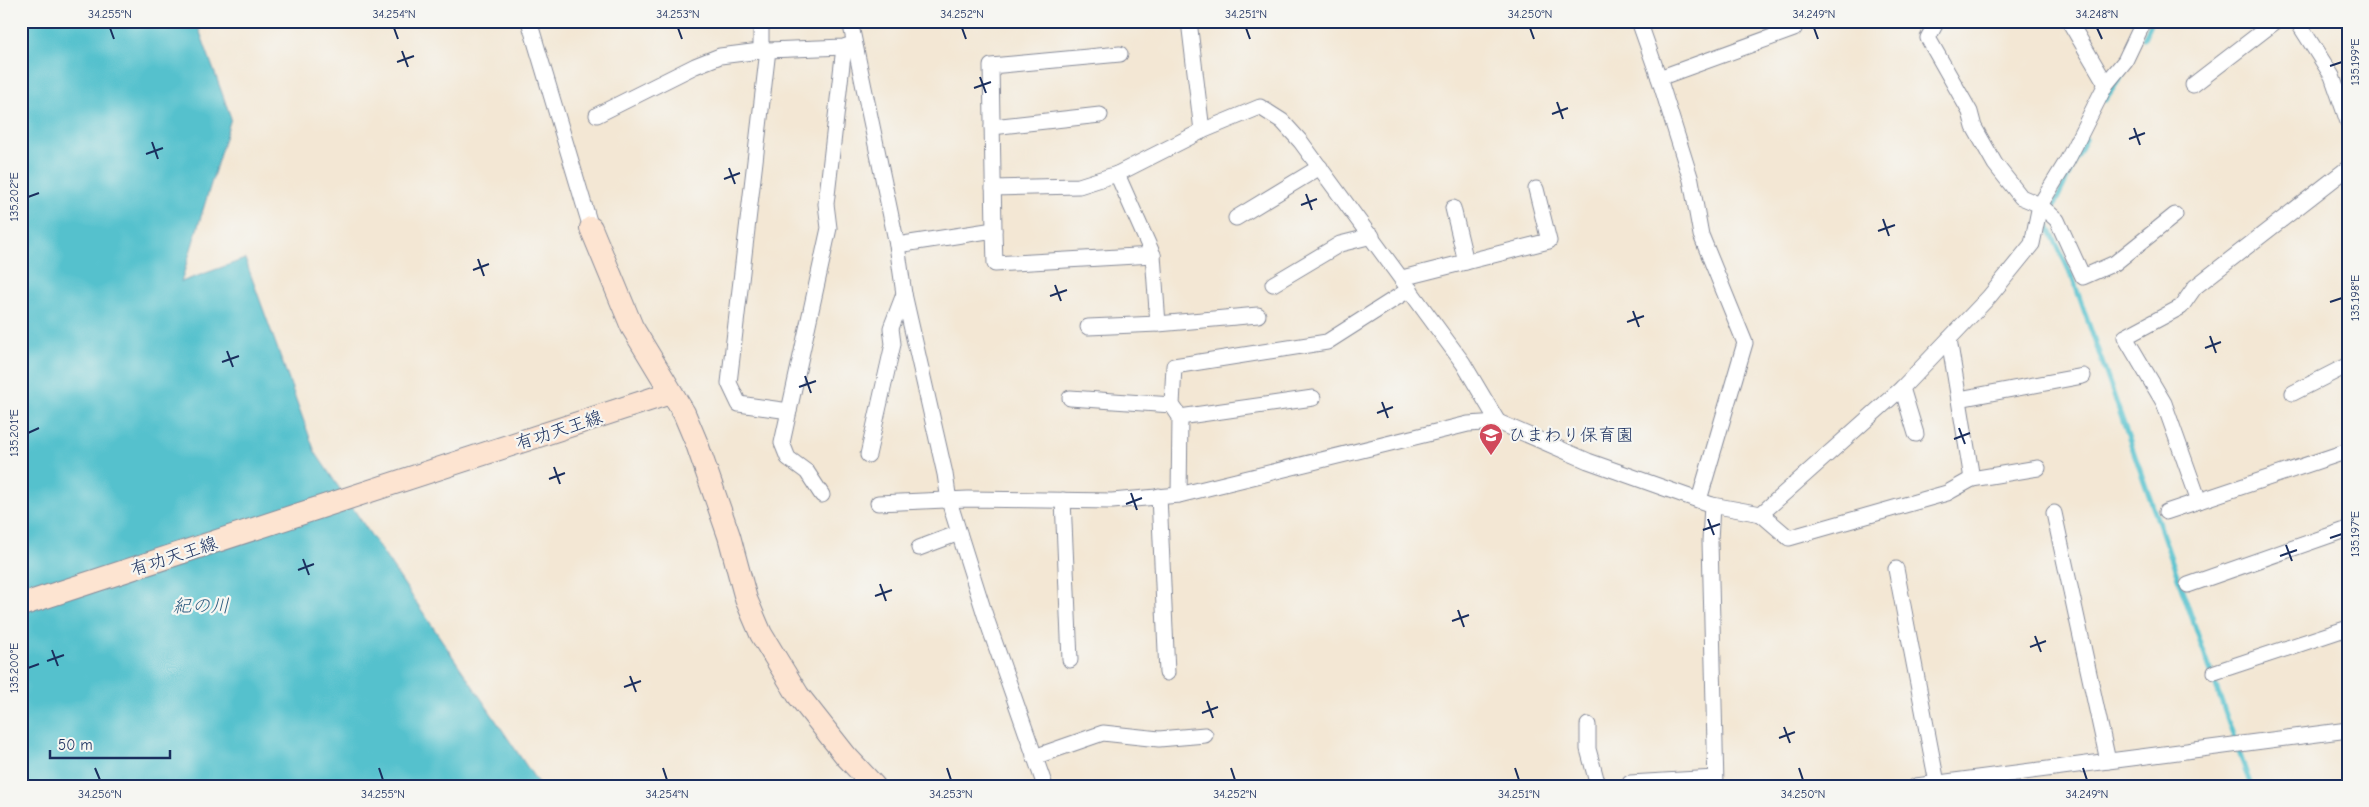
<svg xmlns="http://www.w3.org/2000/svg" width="2369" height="807" viewBox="0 0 2369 807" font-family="'Comic Neue','Klee One',sans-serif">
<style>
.water{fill:#54c1cd;stroke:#387896}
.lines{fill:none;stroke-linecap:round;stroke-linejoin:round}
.stream{stroke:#54c1cd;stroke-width:5}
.street-casing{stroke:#878b99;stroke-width:17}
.secondary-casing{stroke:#878b99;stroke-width:24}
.street{stroke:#fff;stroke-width:15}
.secondary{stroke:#fde4d1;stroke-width:22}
.rail{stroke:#1b2f5e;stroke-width:4}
.ticks{fill:none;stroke:#1b2f5e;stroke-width:2}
.labels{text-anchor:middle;stroke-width:4.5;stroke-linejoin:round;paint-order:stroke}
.street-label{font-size:18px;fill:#1b2f5e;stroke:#f6f6f2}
.poi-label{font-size:18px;fill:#1b2f5e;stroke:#f6f6f2;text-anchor:start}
.water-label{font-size:19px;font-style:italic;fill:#2c5b7f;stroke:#f6f6f2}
.neatline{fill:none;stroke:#1b2f5e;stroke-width:2}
.ticks-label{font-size:12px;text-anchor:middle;fill:#1b2f5e}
</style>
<rect width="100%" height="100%" fill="#f6f6f2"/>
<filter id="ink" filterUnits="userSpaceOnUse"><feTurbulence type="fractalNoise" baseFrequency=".02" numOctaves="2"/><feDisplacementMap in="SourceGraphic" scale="10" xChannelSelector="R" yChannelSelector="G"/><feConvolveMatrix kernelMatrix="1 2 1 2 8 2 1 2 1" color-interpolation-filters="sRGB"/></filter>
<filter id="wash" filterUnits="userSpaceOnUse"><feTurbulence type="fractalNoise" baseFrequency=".0096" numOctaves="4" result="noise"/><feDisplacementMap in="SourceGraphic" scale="20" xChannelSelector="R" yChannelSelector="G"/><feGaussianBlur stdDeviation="1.12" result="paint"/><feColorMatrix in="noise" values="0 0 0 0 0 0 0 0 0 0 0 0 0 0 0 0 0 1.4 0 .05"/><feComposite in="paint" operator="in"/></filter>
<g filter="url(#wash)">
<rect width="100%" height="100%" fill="#f3e7d4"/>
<polygon class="water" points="21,21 196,21 231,118 181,282 245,259 315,452 540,786 21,786"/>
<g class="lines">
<g class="stream">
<polyline points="2144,39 2152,21"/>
<polyline points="2105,100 2123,74"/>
<polyline points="2086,139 2046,222 2073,279 2251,786"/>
</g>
</g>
</g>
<g filter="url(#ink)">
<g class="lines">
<g class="street-casing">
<g id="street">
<polyline points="529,21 591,228"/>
<polyline points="850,21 897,245 904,294 945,474 949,501 985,615 1045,786"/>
<polyline points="1189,21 1202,131"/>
<polyline points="1639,21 1659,78 1691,180 1701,235 1745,343 1699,500"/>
<polyline points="1937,21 1928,38 1970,112 1974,127 1995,164 2021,197 2040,205 2057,220 2083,277 2115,263 2175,215"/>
<polyline points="2069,21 2106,84"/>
<polyline points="2297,21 2332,76 2348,122"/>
<polyline points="768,50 729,383 739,404 789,411"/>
<polyline points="761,51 761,21"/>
<polyline points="1659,78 1794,29"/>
<polyline points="2193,85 2276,21"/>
<polyline points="597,115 695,66 720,56 768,50 844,47 852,44"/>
<polyline points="992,127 1100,115"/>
<polyline points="993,188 1079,186 1117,174"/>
<polyline points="1453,208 1466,262"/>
<polyline points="1236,218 1320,167"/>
<polyline points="994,230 991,66 1120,54"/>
<polyline points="897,245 994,230 995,264 1153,255 1117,174 1202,131 1260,107 1282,121 1301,142 1463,363 1498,422"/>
<polyline points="1153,255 1158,324"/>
<polyline points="1402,278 1549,241 1536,189"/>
<polyline points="1273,284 1340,244 1372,236"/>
<polyline points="1088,327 1158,324 1258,315"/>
<polyline points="1949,339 1972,479 2038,468"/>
<polyline points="1902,388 1916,434"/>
<polyline points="2293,393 2348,365"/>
<polyline points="1070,398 1172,405"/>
<polyline points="1959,399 2083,376"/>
<polyline points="1180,417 1313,398"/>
<polyline points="868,455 893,344 891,328 904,294"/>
<polyline points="822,495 807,472 788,458 782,443 829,228 826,204 844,47"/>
<polyline points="1179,495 1180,417 1172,405 1174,366 1327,342 1410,289"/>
<polyline points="1159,496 1167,673"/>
<polyline points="1063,500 1070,660"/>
<polyline points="2199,501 2164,403 2125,337 2181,307 2195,287 2348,168"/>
<polyline points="878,503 968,499 1112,501 1179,495 1468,424 1498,422 1588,461 1712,505 1761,514 1902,388 1989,297 2032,244 2040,205 2067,161 2106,84 2125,61 2144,21"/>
<polyline points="1712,505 1710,541 1716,786"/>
<polyline points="2166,512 2348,451"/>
<polyline points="2054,513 2108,761"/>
<polyline points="1761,514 1789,538 1947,493 1972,479"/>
<polyline points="919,548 959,533"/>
<polyline points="1896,569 1937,783"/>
<polyline points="2188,585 2348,529"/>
<polyline points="2215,672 2348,628"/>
<polyline points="1588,725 1588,749 1598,786"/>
<polyline points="1034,757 1103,733 1159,739 1205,735"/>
<polyline points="1630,783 1715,778"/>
<polyline points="1916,786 2348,730"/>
</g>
</g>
<g class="secondary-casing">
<g id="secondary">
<polyline points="591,228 632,327 684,413 697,444 729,536 746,599 761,634 798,695 846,756 874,786"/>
<polyline points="21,605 670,393"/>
</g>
</g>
<use href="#street" class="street"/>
<use href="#secondary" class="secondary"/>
<polyline class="rail" points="2344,21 2348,26"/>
</g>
</g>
<path class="ticks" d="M 110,28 L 114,39M 394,28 L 398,39M 678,28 L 682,39M 962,28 L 966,39M 1246,28 L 1250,39M 1530,28 L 1534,39M 1814,28 L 1818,39M 2097,28 L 2102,39M 402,51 L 408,67M 397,62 L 414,56M 2330,66 L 2342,62M 980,77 L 986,93M 974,88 L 991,82M 1557,102 L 1563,119M 1552,114 L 1568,108M 2134,128 L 2140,145M 2129,139 L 2145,133M 152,142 L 158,159M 146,154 L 163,148M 729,168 L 735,184M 724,179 L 740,173M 1306,194 L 1312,210M 28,197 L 39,193M 1301,205 L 1317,199M 1883,219 L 1889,236M 1878,231 L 1895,225M 478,259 L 484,276M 473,270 L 489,264M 1055,285 L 1061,301M 1050,296 L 1067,290M 2330,302 L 2342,298M 1633,311 L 1639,327M 1627,322 L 1644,316M 2210,336 L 2216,353M 2205,348 L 2221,342M 227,351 L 233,367M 222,362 L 239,356M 805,376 L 811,393M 799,387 L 816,381M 1382,402 L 1388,418M 1377,413 L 1393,407M 1959,428 L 1965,444M 28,433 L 39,428M 1954,439 L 1970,433M 554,467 L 560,484M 549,479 L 565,473M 1131,493 L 1137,510M 1126,504 L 1142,498M 1708,519 L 1714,535M 1703,530 L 1720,524M 2330,538 L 2342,534M 2286,545 L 2292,561M 2280,556 L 2297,550M 303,559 L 309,575M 298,570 L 314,564M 880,584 L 886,601M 875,596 L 892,590M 1458,610 L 1464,627M 1452,621 L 1469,615M 2035,636 L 2041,652M 2030,647 L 2046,641M 52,650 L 58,666M 47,661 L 64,655M 28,668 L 39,664M 630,676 L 636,692M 624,687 L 641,681M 1207,701 L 1213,718M 1202,713 L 1218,707M 1784,727 L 1790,743M 1779,738 L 1795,732M 95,768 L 100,780M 379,768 L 383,780M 663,768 L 667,780M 947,768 L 951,780M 1231,768 L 1235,780M 1515,768 L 1519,780M 1799,768 L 1803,780M 2083,768 L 2087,780"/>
<defs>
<g id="school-pin" transform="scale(1.25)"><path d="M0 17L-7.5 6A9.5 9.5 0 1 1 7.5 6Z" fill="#d1495b" stroke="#f6f6f2"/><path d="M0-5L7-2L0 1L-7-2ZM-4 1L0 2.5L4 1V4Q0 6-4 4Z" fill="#fff"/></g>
</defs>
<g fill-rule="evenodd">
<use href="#school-pin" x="1491" y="435"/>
</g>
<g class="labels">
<g class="street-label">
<text transform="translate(559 430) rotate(-18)" y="6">有功天王線</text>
<text transform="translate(174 556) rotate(-18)" y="6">有功天王線</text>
</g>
<g class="poi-label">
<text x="1508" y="441">ひまわり保育園</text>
</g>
<g class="water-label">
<text x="201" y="612">紀の川</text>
</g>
</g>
<rect width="2369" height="807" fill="none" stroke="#f6f6f2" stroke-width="55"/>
<path d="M50 750v8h120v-8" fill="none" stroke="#1b2f5e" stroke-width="2.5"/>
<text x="58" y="750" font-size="15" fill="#1b2f5e" stroke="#f6f6f2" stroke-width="4" paint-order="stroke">50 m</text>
<rect x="28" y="28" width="2314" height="752" class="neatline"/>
<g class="ticks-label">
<text x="110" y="18">34.255°N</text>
<text x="394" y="18">34.254°N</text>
<text x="678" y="18">34.253°N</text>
<text x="962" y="18">34.252°N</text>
<text x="1246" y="18">34.251°N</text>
<text x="1530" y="18">34.250°N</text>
<text x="1814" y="18">34.249°N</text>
<text x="2097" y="18">34.248°N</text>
<text transform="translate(2355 62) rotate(-90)" y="4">135.199°E</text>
<text transform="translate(14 197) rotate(-90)" y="4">135.202°E</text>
<text transform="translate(2355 298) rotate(-90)" y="4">135.198°E</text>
<text transform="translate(14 433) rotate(-90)" y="4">135.201°E</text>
<text transform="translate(2355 534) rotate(-90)" y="4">135.197°E</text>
<text transform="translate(14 668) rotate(-90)" y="4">135.200°E</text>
<text x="100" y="798">34.256°N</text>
<text x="383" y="798">34.255°N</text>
<text x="667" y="798">34.254°N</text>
<text x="951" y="798">34.253°N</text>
<text x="1235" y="798">34.252°N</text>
<text x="1519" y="798">34.251°N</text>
<text x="1803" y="798">34.250°N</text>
<text x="2087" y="798">34.249°N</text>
</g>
</svg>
